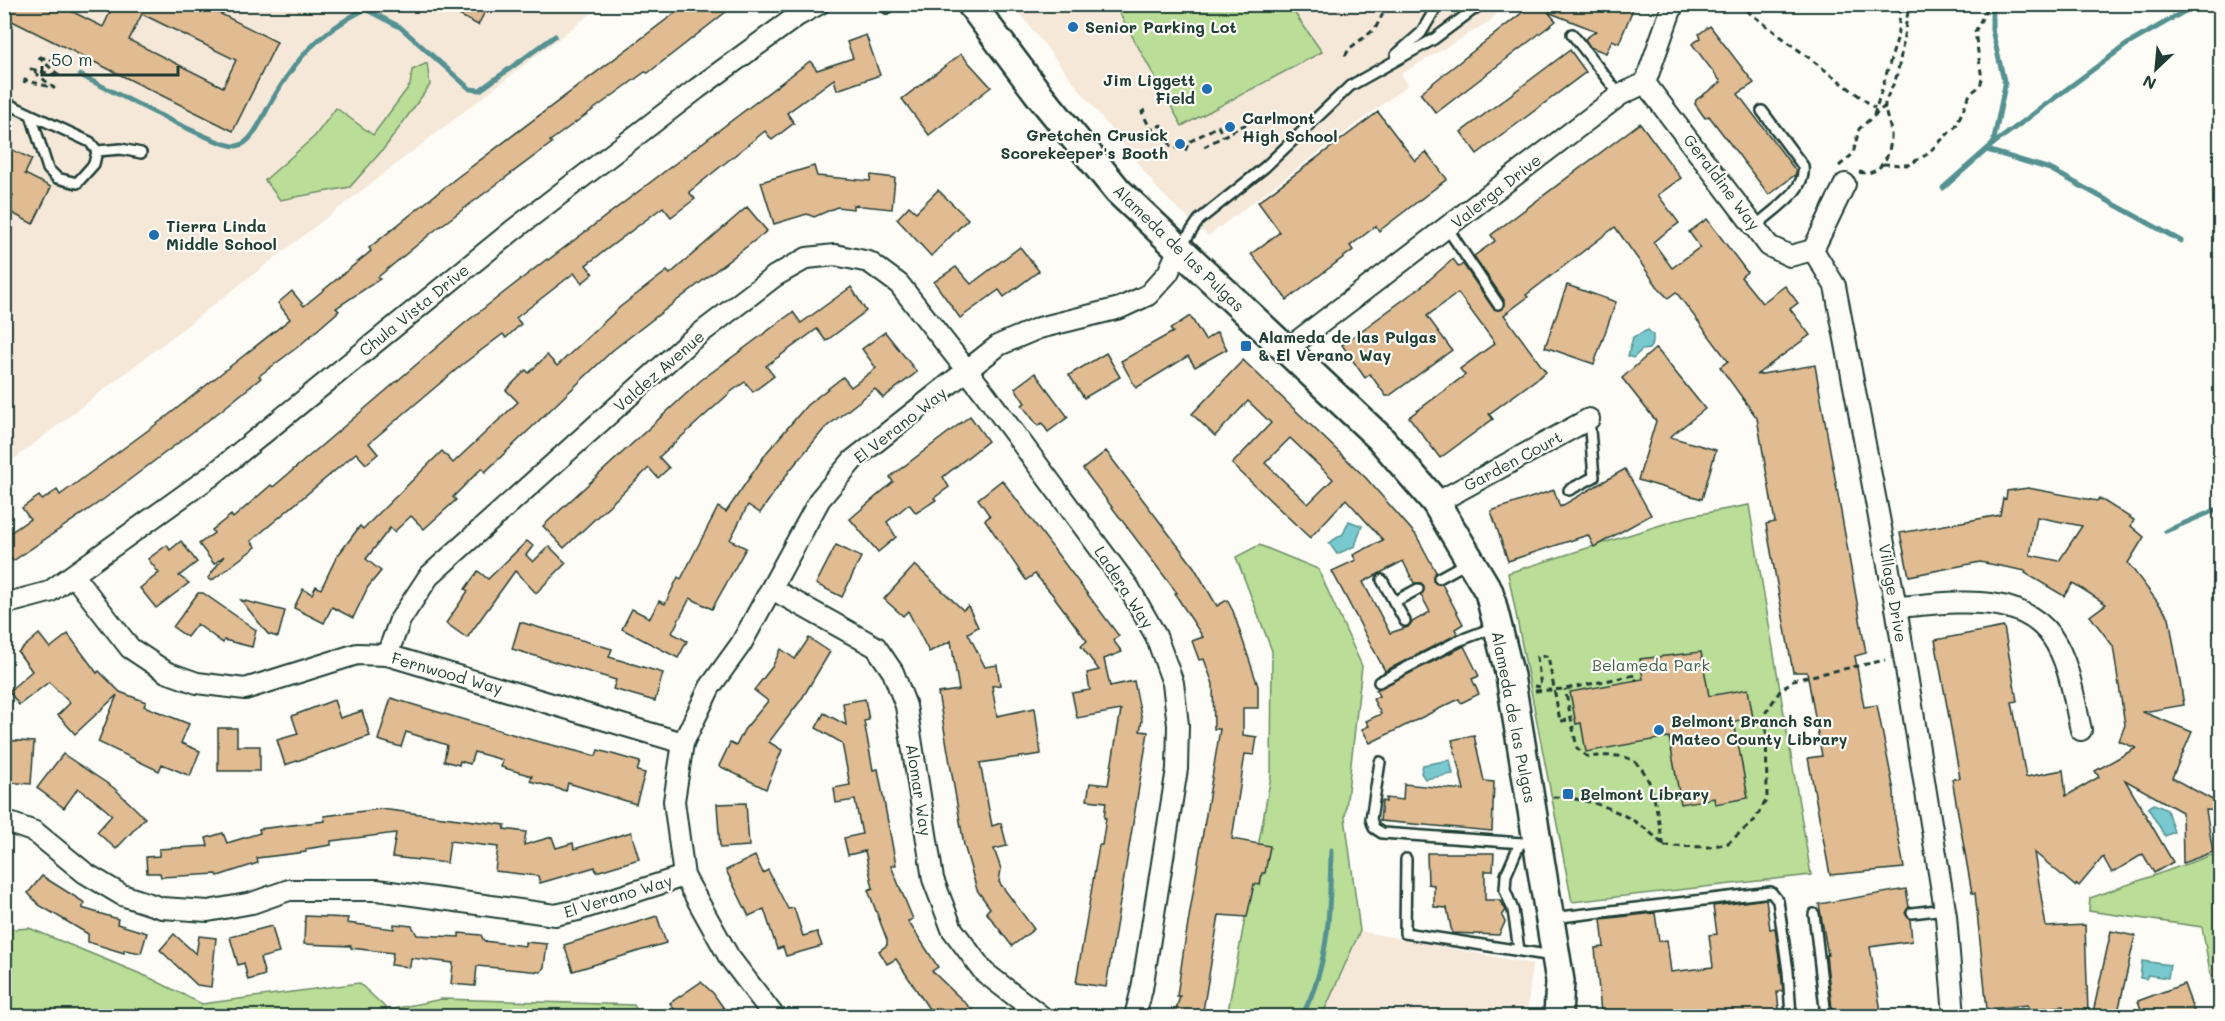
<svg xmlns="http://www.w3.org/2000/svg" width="2225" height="1021" viewBox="0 0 2225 1021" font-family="Mali,sans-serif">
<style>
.built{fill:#f5e8d9}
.green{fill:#badd97;stroke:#6c8d66;stroke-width:1.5}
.water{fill:#78c9cf;stroke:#549191;stroke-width:1.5}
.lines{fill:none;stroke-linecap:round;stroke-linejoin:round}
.stream{stroke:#549191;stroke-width:5}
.building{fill:#e1bb92;stroke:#1f3d34;stroke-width:1.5;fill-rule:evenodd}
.lane-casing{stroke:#1f3d34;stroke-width:14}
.street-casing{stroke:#1f3d34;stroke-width:24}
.secondary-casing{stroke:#1f3d34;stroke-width:32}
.path{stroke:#1f3d34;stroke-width:3;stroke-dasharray:6 4.5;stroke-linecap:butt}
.lane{stroke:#fdfcf7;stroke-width:9}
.street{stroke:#fdfcf7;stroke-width:20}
.secondary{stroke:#fdfcf7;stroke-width:27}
.poi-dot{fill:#1f6fb2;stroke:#fdfcf7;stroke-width:2}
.labels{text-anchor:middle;stroke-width:4.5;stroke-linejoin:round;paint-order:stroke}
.poi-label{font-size:16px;font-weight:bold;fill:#1f3d34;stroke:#fdfcf7;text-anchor:start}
.street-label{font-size:16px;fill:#1f3d34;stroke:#fdfcf7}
.park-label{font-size:16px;fill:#3e5d48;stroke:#fdfcf7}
</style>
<rect width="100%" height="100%" fill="#fdfcf7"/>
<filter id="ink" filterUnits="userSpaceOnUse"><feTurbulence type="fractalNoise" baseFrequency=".0167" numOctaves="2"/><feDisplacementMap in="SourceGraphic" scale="12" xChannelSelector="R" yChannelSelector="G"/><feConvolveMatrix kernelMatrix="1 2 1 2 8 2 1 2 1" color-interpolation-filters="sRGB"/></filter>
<g filter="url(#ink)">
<g class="built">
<polygon points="5,5 602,5 5,466"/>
<polygon points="1013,5 1504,5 1489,22 1401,74 1408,85 1208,236 1161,193"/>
<polygon points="1360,931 1532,964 1527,1016 1322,1016"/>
</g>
<g class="green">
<polygon points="1115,5 1289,5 1322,52 1182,126"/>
<polygon points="427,63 430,85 386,146 350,187 280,200 265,180 315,136 336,108 373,135 410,85 412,70"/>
<polygon points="1749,505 1811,875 1572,902 1508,573 1689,516"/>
<polygon points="1259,545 1318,569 1362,666 1345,817 1360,931 1322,1016 1227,1016 1271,776 1272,651 1236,557"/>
<polygon points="2220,852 2220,1016 2218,1016 2202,927 2089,911 2090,898"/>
<polygon points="29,928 148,977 202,1004 359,983 388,1010 442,999 634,1005 640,1016 5,1016 5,930"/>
</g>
<g class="water">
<polygon points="1648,330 1653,335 1653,343 1649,349 1642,350 1633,358 1628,356 1633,337"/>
<polygon points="1349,521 1362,526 1355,546 1337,554 1329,543 1343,534"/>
<polygon points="1450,760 1453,774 1425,779 1421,773 1423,765"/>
<polygon points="2154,804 2167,810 2174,832 2165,836 2148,808"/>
<polygon points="2142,961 2170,965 2168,978 2148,975 2146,979 2140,978"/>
</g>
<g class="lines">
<g class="stream">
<path d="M 80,75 C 103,86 220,149 237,146 C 252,144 263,116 270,104 C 296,58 317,34 365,9 L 400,27 L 470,89 L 480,90 L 555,36"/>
<polyline points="1993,144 2126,45 2197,4"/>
<polyline points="1987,150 2050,169 2181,241"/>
<polyline points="1943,188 1993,144 2005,85 1992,30 1992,4"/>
<polyline points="2166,531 2220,508"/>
<path d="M 1302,1016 C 1330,963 1330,909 1331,850"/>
</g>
</g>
<g class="building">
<path d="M 4,4 L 57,4 L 103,27 L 114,4 L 201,4 L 277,42 L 233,131 L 4,17 ZM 142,14 L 236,60 L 223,87 L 129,40 Z"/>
<polygon points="438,4 489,4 478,25"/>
<polygon points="687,4 736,4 648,73 645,72 550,141 552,143 434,231 378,277 380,279 336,308 339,311 299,346 259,376 261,378 223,409 104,499 13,561 4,550 4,537 30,519 22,508 39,496 42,500 57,490 60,495 166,417 290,319 278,303 292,291 304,306 371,251 369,248 455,179"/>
<polygon points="1533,4 1635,4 1619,43 1612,40 1606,53 1590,47 1585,39 1596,31 1548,12 1556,21 1436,113 1420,93"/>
<polygon points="1710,26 1754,83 1738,94 1796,171 1796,174 1769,195 1709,116 1705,118 1695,104 1696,100 1721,82 1692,44 1701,38 1699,34"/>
<polygon points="866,35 880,75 837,90 834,79 787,113 794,123 772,140 765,131 689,192 695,199 671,217 663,207 586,265 593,274 582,283 574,273 516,318 521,324 506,338 503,334 463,364 369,443 378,454 366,464 356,453 251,541 256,547 211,581 208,578 224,556 214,564 199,544 214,533 212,530 231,515 233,518 271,485 273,487 465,323 547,259 548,260 810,61 817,70 853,58 847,42"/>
<polygon points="1570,50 1586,72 1477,154 1461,132"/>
<polygon points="961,54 991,87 929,135 902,99"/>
<polygon points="1378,112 1415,161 1426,152 1447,179 1379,231 1376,226 1350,246 1353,250 1287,300 1251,254 1280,232 1258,202"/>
<polygon points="1640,123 1681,178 1658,195 1679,223 1653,242 1672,268 1700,247 1689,232 1707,219 1747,272 1741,277 1762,303 1785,286 1798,303 1790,309 1810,335 1756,375 1815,365 1866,653 1855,656 1864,707 1877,705 1894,791 1895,818 1904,868 1830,875 1808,758 1822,756 1807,672 1793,672 1766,524 1775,522 1757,418 1720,367 1728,361 1676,292 1668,298 1660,290 1615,227 1526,295 1528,297 1504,315 1546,372 1489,414 1493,419 1440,458 1409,417 1465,375 1460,369 1495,343 1458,293 1427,316 1452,350 1389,396 1386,396 1370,374 1365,378 1342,345 1422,286 1453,259 1459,267 1463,264 1493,308 1502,309 1504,300 1474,256 1495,241 1491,235"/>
<polygon points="4,146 32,159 25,174 51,187 33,224 6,210 13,195 4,191"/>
<polygon points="814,166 817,176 870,181 871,175 895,178 892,209 853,205 853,209 837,207 814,217 807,214 774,224 761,182"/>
<polygon points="938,190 968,219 931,256 897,219 909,206 916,212"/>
<polygon points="747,207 767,231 613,350 485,472 482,468 453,497 456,500 424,529 411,516 394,532 390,528 366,559 381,571 368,587 353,618 332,607 324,623 294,608 303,589 312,594 316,586 321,589 336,558 360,526 363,529 442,451 453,463 518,402 506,390 526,370 529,373 547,355 557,366 620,307 667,271 670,274"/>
<polygon points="1020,247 1039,271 1004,297 999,290 960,318 934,282 956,267 971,284"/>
<polygon points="1567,285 1616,302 1594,364 1545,347"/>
<polygon points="851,287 866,311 826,341 817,329 766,366 774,376 753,392 745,382 732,391 659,457 669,468 658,478 649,468 564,548 543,526 700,381 793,312 801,323"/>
<polygon points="1190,316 1205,340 1217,332 1227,349 1195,367 1188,356 1136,388 1121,361 1173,332 1170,329"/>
<polygon points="885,332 917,372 883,398 875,389 825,428 790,470 760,513 748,505 730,540 746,548 712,609 690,598 672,633 687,641 678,658 622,629 632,609 650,618 659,601 665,604 678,577 681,579 718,507 726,512 767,452 807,405 843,377 851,387 876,368 862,349"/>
<polygon points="1656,348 1705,409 1670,437 1716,450 1702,499 1638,480 1656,421 1622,378"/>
<polygon points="1106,353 1120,377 1084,398 1069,375"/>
<path d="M 1243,360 L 1366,478 L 1416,535 L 1436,572 L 1433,581 L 1442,584 L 1463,624 L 1455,629 L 1458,634 L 1385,671 L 1332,571 L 1356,560 L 1353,555 L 1383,540 L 1346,499 L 1310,538 L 1232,464 L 1271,423 L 1248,401 L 1215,436 L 1192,414 ZM 1290,438 L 1333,479 L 1308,504 L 1265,463 ZM 1403,561 L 1414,583 L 1421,583 L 1424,586 L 1421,595 L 1430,612 L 1412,622 L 1408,627 L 1390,633 L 1363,582 Z"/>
<polygon points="1035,373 1068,417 1048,432 1042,423 1038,426 1022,405 1025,403 1015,388"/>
<polygon points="970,416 988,441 943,477 949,487 934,498 936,500 916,513 909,504 887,522 896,537 878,552 850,519 893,482 890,477"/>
<polygon points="1106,451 1194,567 1217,606 1227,600 1233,611 1258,686 1258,708 1243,708 1243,735 1257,737 1254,755 1245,754 1232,839 1270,846 1265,873 1262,873 1260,885 1254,884 1247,917 1219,915 1202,1017 1174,1017 1180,996 1177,996 1183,954 1220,729 1214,729 1213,684 1204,659 1199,660 1192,641 1203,637 1175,594 1177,593 1083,469"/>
<polygon points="1625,469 1651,515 1594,547 1588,535 1508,561 1491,511 1554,490 1560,507"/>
<polygon points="1002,480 1119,636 1113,640 1122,652 1104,659 1110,686 1134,681 1142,720 1140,731 1148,732 1106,987 1076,983 1099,845 1102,845 1106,818 1104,818 1106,802 1087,800 1090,783 1108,785 1121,710 1077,718 1072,693 1090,690 1087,673 1099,670 1081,646 1087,641 1052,594 1035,574 1026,580 985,520 990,516 978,499"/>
<path d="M 2028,488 L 2097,501 L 2099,498 L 2134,520 L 2131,526 L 2144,537 L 2128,563 L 2169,617 L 2184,705 L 2143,712 L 2192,732 L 2172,778 L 2220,804 L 2220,811 L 2206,810 L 2213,852 L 2183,863 L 2182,812 L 2125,780 L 2173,862 L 2154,873 L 2143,854 L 2112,873 L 2103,857 L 2079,886 L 2077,884 L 2075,886 L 2034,852 L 2046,927 L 2085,925 L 2088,1012 L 2063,1013 L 2063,1006 L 2029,1010 L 2028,1005 L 1987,1009 L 1975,893 L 1972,893 L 1952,779 L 1960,778 L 1935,640 L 2004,627 L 2017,701 L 2012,702 L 2026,777 L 2063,770 L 2066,796 L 2099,777 L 2095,771 L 2136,748 L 2119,741 L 2125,725 L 2113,646 L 2090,616 L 2106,604 L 2073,583 L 2064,596 L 2025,573 L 2026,571 L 1980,562 L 1909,576 L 1900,533 L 2000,515 L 2003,498 L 2006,499 L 2007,491 ZM 2037,517 L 2082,526 L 2059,561 L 2030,555 Z"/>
<polygon points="181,541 197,562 179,576 189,583 156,608 140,588 159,573 148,559 167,545 170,550"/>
<polygon points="527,541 533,546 526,555 533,562 549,546 566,563 536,593 515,571 467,638 446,623 468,591 465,589 478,571 488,579"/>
<polygon points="836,545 861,557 842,597 816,584"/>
<polygon points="915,565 963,610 968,606 978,627 968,633 985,667 997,665 1000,685 992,686 997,716 1035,708 1041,754 980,763 992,826 1001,823 1007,846 994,849 1001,869 999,882 1034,929 1012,946 986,912 990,908 977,890 964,845 938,693 959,690 951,641 929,652 908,611 903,616 884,599"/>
<polygon points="198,593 203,593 256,630 252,647 224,640 223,643 197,624 187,637 173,627"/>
<polygon points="241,600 285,611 278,637 268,634"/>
<polygon points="520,622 612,649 609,657 663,673 655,701 613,689 616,680 512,649"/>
<polygon points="39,634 50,648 68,634 97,673 99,671 120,692 146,702 144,706 189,724 181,743 200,751 190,776 162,764 159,771 98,742 117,695 75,734 58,715 70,703 49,682 19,705 9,691 32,671 18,652"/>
<polygon points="809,638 830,652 801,700 769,742 782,750 766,789 719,766 730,743 736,746 744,730 768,701 754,690 772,667 781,649 795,659"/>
<polygon points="1464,646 1479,676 1472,679 1479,694 1461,703 1459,699 1370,743 1362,729 1369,726 1366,721 1381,714 1373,699 1379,696 1376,690"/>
<polygon points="1701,652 1709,696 1748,689 1753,718 1734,721 1748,798 1715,804 1714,798 1681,804 1669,737 1586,752 1581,723 1576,724 1570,692 1643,679 1640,659"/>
<polygon points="391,698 532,740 596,756 598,750 640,762 637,771 645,773 636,804 568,783 566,791 530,781 532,776 501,767 503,760 474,752 470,764 460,761 459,765 444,761 447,745 406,732 401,747 378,740"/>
<polygon points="865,699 869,720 864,721 873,770 878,769 896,865 891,866 913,919 908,921 938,967 932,971 980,1017 939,1017 933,1010 931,1012 896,959 887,964 879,951 887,945 887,940 868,890 873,888 865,851 848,855 844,838 862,834 855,800 836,803 834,788 850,785 842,743 816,728 824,713 846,725 843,703"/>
<polygon points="334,700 340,718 362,711 370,736 285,765 277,740 298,734 292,716"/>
<polygon points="218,728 237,728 237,746 260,746 260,771 218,771"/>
<polygon points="1474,735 1484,781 1494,782 1492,831 1380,821 1382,801 1386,802 1386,798 1403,800 1404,784 1464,790 1452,740"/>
<polygon points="4,740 34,742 31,784 5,782 7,758 4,758"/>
<polygon points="63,754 114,788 145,818 116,849 97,832 112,815 98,803 78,788 64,808 37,788"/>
<polygon points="746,803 749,846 720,848 717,804"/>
<polygon points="381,809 505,825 504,829 526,832 524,845 552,837 556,848 573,843 574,849 631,832 639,859 596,872 595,867 540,883 538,876 495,871 498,847 450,841 447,863 392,857 396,833 331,841 331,845 306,849 306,852 257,858 258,863 218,876 217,874 161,877 160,873 147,873 146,857 159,856 159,849 208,846 206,838 223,833 227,843 260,833 259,829 325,821 324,816"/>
<polygon points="1427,853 1494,853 1493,871 1485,871 1485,900 1499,900 1506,910 1502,916 1505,922 1499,935 1452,933 1447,908 1434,907 1434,885 1428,884"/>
<polygon points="755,856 763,873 768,870 788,909 794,908 803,936 817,932 822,946 786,956 783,947 777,949 764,909 749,916 726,870"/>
<polygon points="42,876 85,903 82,908 118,919 117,924 147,933 141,953 124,950 124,953 88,942 88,934 39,905 28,893"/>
<polygon points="1906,889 1909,907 1905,913 1910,919 1912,941 1870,947 1882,1017 1833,1017 1826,955 1828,955 1819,904"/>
<polygon points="1766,899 1770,929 1775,928 1781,972 1783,991 1777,992 1780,1017 1610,1017 1610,1012 1601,1013 1595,948 1604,947 1601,919 1655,913 1659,941 1667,940 1671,972 1713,967 1709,935 1717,934 1713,906"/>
<polygon points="305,916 348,918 347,923 394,929 394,924 412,926 417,935 459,937 459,933 481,935 484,941 525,946 525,942 547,944 544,967 541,972 477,966 475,986 451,984 453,963 411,958 410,967 391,965 393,953 351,948 351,946 304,944"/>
<polygon points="657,916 666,943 573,971 564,945"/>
<polygon points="272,926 279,953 260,958 265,975 248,980 244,963 238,965 230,937"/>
<polygon points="2111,931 2135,936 2117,1017 2092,1017"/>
<polygon points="174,934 196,954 199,936 216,938 211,987 197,985 160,950"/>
<polygon points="701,982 713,993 730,1017 679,1017 670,1003"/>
<polygon points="2184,984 2196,1017 2144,1017 2138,1001"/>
</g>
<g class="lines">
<g class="lane-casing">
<g id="lane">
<polyline points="885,4 887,8"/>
<polyline points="1572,34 1620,95"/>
<polyline points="1396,55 1421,33 1438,4"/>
<polyline points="4,102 90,142 97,151 94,164 77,183 57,178 48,169 31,115"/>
<polyline points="97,151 121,149 141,153"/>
<path d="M 1756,226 C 1772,210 1807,191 1803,166 L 1762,111"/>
<polyline points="1447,228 1498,304"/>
<polyline points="1181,246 1199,220 1265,167 1350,86 1434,39 1481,4"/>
<polyline points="1569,490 1594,477 1589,419"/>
<polyline points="1439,578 1468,562"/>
<polyline points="1382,580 1405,621"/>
<polyline points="1394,602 1418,589"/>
<polyline points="1379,682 1458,641 1495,627"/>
<polyline points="1380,762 1371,819 1374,828 1382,833 1535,844"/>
<polyline points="1406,859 1405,933 1553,956"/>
<polyline points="1912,913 1945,909"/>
<polyline points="1814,914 1826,1016"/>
<polyline points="1552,918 1771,892 1778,901 1788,971 1791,1016"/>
<polyline points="1519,950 1513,910 1505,890 1506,875 1520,843"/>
</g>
</g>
<g class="street-casing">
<g id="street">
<polyline points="1645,83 1769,246 1790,256 1813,250"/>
<polyline points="1845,184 1813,250 1835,286 1896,607 1946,916 1954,1016"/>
<polyline points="1287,349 1620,95 1645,83 1671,10"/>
<polyline points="1436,503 1589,419"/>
<polyline points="74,576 130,648 166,672 197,683 245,689 357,654 387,655 683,743"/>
<polyline points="772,589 876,647 893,672 906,706 933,879 952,929 984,972 1041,1016"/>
<polyline points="4,604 49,592 211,476 512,231 698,88 797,16 819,4"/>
<path d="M 1896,607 C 1947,604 2018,589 2052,637 C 2070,663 2074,700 2081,730"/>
<polyline points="387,655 400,620 429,576 689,342 775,276 807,258 835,255 869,262 899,284 983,391 1129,588 1156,636 1173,683 1178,725 1177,769 1142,989 1135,1016"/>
<polyline points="4,821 35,832 85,873 122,895 162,908 208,911 252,903 289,890 377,890 555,915 578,910 684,876"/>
<polyline points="774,1016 729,957 684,876 674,801 683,743 710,687 741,644 820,499 853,460 999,345 1039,328 1120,308 1148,295 1168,273 1178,251"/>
</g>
</g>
<g class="secondary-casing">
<polyline id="secondary" points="971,4 1037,92 1118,191 1380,438 1436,503 1489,592 1510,676 1560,981 1558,1016"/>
</g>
<g class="path">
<polyline points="1738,4 1875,108"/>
<polyline points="1345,56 1350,48 1375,29 1388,4"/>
<polyline points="24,83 25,80 54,88 31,69 60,76 37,56 70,66"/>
<polyline points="1145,110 1142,112 1151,130 1161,125 1171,146 1185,151 1189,142 1218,126 1223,136"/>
<polyline points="1874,115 1897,39 1901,4"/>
<polyline points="1204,147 1240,127 1264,117"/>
<polyline points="1883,164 1908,165 1926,155 1956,126 1970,94 1980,86 1982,79 1975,32 1989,4"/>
<polyline points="1839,166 1853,154 1859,129 1885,106"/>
<path d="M 1859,172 C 1882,178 1892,152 1891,132 C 1890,123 1884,113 1885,104 C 1887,94 1895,84 1897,74 C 1903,51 1904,27 1910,4"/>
<polyline points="1534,686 1541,687 1537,657 1548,656 1560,721 1571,720"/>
<polyline points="1535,691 1565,689 1635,675 1636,681"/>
<path d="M 1553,797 C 1592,797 1638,816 1664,846 C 1656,819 1656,764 1624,757 C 1611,754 1599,757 1586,756 L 1577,748 L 1565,689"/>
<polyline points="1664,846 1709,847 1728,843 1754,821 1767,799 1766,712 1780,691 1793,680 1885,660"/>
</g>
<use href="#lane" class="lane"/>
<use href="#street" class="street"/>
<use href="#secondary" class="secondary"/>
</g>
</g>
<g class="poi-dot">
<circle cx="1073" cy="27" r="6"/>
<circle cx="1207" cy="89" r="6"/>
<circle cx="1230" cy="127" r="6"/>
<circle cx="1180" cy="144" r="6"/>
<circle cx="154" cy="235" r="6"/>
<rect x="1240" y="340" width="12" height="12" rx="3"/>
<circle cx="1659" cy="730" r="6"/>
<rect x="1562" y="788" width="12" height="12" rx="3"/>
</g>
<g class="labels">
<g class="poi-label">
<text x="1085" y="33">Senior Parking Lot</text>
<text x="1195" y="86" text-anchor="end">Jim Liggett<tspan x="1195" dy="18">Field</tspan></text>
<text x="1242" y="124">Carlmont<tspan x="1242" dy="18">High School</tspan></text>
<text x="1168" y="141" text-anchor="end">Gretchen Crusick<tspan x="1168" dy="18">Scorekeeper's Booth</tspan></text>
<text x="166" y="232">Tierra Linda<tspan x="166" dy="18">Middle School</tspan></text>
<text x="1258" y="343">Alameda de las Pulgas<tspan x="1258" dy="18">&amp; El Verano Way</tspan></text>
<text x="1671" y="727">Belmont Branch San<tspan x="1671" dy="18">Mateo County Library</tspan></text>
<text x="1580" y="800">Belmont Library</text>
</g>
<g class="street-label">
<text transform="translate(1722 182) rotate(53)" y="6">Geraldine Way</text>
<text transform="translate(1496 191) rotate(-38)" y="6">Valerga Drive</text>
<text transform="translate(1179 248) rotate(44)" y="6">Alameda de las Pulgas</text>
<text transform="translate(414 310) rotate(-39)" y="6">Chula Vista Drive</text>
<text transform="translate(659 371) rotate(-41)" y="6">Valdez Avenue</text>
<text transform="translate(900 425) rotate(-38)" y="6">El Verano Way</text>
<text transform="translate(1513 461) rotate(-28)" y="6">Garden Court</text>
<text transform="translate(1124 587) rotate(57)" y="6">Ladera Way</text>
<text transform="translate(1893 593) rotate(80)" y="6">Village Drive</text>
<text transform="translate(447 673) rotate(16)" y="6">Fernwood Way</text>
<text transform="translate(1514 717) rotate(79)" y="6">Alameda de las Pulgas</text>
<text transform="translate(919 790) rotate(81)" y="6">Alomar Way</text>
<text transform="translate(618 896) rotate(-17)" y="6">El Verano Way</text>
</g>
<g class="park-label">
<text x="1651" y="671">Belameda Park</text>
</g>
</g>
<rect width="2225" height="1021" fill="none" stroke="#fdfcf7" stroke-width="24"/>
<rect x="12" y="12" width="2201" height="997" fill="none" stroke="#1f3d34" stroke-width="2" filter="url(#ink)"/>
<g transform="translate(2156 69) rotate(206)" stroke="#fdfcf7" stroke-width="4.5" paint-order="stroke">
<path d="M0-4.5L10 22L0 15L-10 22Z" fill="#1f3d34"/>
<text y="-9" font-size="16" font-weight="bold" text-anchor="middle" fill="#1f3d34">N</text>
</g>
<path d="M42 66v9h136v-9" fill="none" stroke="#1f3d34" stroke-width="3"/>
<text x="51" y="66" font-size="18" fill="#1f3d34" stroke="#fdfcf7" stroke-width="4.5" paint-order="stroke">50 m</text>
</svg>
